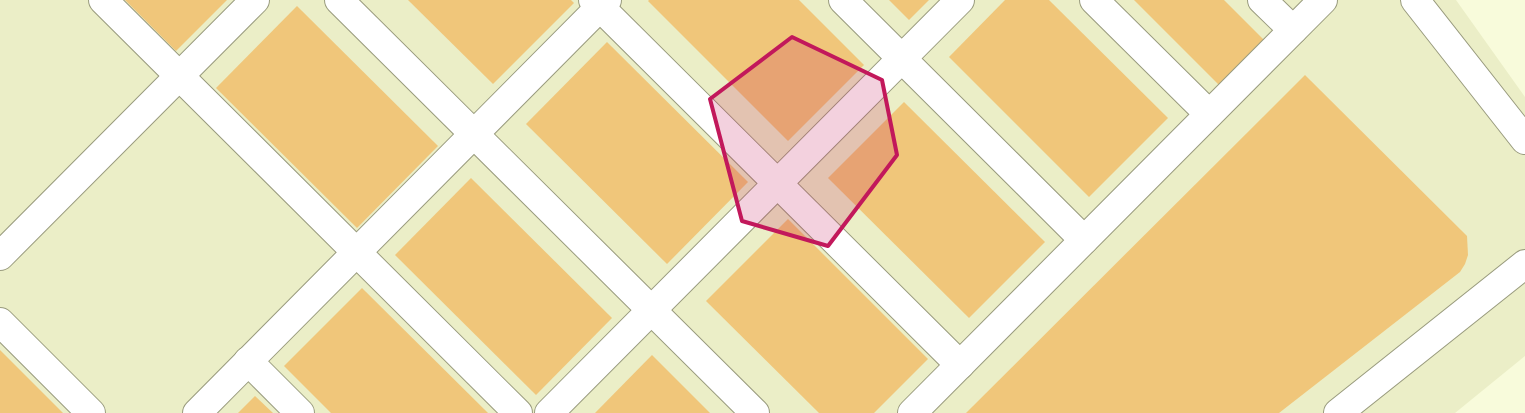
<svg xmlns="http://www.w3.org/2000/svg" width="1525" height="413" viewBox="0 0 1525 413" font-family="'Zilla Slab',serif">
<style>
.built{fill:#ebeec7}
.building{fill:#f0c67a}
.lines{fill:none;stroke-linecap:round;stroke-linejoin:round}
.minor-casing{stroke:#999b7e;stroke-width:30}
.minor{stroke:#fff;stroke-width:28}
.marked{fill:#c2185b;fill-opacity:0.2;stroke:#c2185b;stroke-width:4;stroke-linejoin:round}
</style>
<rect width="100%" height="100%" fill="#f8fbdb"/>
<polygon class="built" points="0,0 1456,0 1525,97 1525,356 1455,413 0,413"/>
<g class="building">
<polygon points="125,0 227,0 176,51"/>
<polygon points="408,0 571,0 574,3 493,84"/>
<polygon points="649,0 799,0 864,65 788,141 648,1"/>
<polygon points="889,0 929,0 909,20"/>
<polygon points="1005,0 1049,0 1168,118 1089,197 949,57"/>
<polygon points="1134,0 1224,0 1266,42 1221,87"/>
<polygon points="297,6 438,146 357,228 216,88"/>
<polygon points="607,42 748,182 667,264 526,124"/>
<polygon points="1305,75 1467,236 1468,255 1465,264 1460,272 1279,413 966,413"/>
<polygon points="904,102 1045,242 969,318 828,178"/>
<polygon points="471,178 612,318 536,395 395,255"/>
<polygon points="788,219 928,359 874,413 819,413 706,301"/>
<polygon points="362,288 488,413 331,413 284,366"/>
<polygon points="0,350 63,413 0,413"/>
<polygon points="652,355 710,413 595,413"/>
<polygon points="255,396 273,413 238,413"/>
</g>
<g class="lines">
<g class="minor-casing">
<g id="minor">
<polyline points="103,0 518,413"/>
<polyline points="339,0 755,413"/>
<polyline points="593,0 960,365"/>
<polyline points="843,0 1084,240"/>
<polyline points="1094,0 1209,114"/>
<polyline points="1262,0 1293,30"/>
<polyline points="1415,0 1525,140"/>
<polyline points="0,256 255,0"/>
<polyline points="0,322 91,413"/>
<polyline points="248,361 300,413"/>
<polyline points="197,413 607,0"/>
<polyline points="549,413 960,0"/>
<polyline points="912,413 1323,0"/>
<polyline points="1338,413 1525,264"/>
</g>
</g>
<use href="#minor" class="minor"/>
</g>
<path class="marked" d="M 792,37 L 882,80 L 897,155 L 828,246 L 742,221 L 710,99 Z"/>
</svg>
